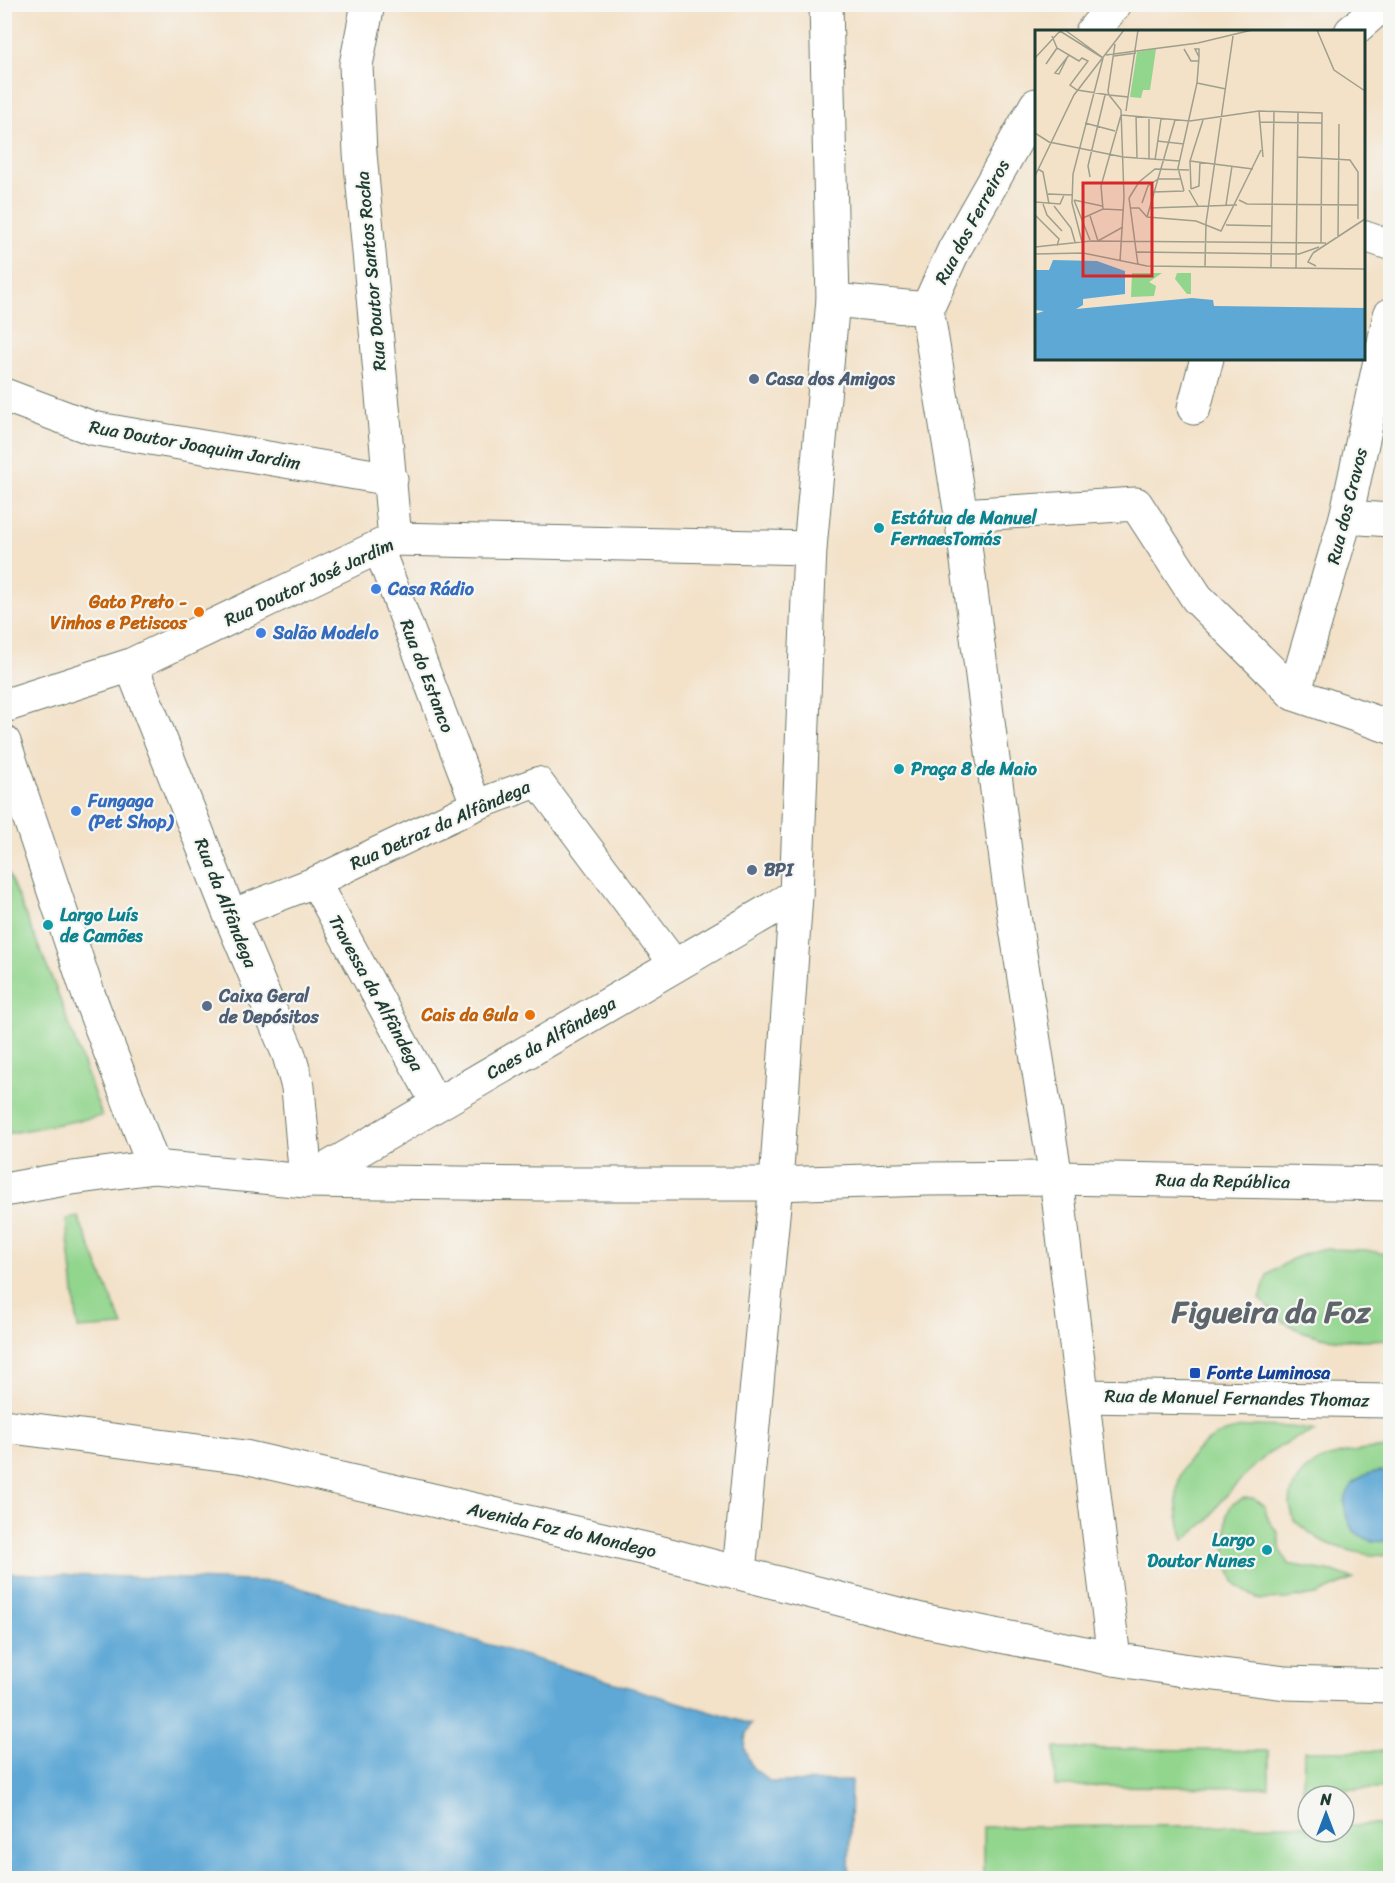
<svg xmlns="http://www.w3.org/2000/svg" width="1395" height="1883" viewBox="0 0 1395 1883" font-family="Sriracha,sans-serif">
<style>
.green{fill:#92d58d;stroke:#588960;stroke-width:1.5}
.water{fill:#5ea8d6;stroke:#3e7285;stroke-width:1.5}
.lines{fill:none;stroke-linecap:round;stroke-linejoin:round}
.pedestrian-casing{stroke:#697668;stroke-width:32}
.minor-casing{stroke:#697668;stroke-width:35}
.secondary-casing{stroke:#697668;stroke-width:35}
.pedestrian{stroke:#fff;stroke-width:30}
.minor{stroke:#fff;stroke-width:33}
.secondary{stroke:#fff;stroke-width:33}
.service-dot{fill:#5c6f8a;stroke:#f6f6f2;stroke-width:2}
.culture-dot{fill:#0f9aa8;stroke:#f6f6f2;stroke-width:2}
.shop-dot{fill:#3f7fe0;stroke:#f6f6f2;stroke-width:2}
.food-dot{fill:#e8710a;stroke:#f6f6f2;stroke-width:2}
.transit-dot{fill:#1a4fb4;stroke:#f6f6f2;stroke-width:2}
.labels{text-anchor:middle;stroke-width:4.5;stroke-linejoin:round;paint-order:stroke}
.street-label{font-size:18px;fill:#1f3d34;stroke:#f6f6f2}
.service-label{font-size:18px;font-weight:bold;fill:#4e5e75;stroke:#f6f6f2;text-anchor:start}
.culture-label{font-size:18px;font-weight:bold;fill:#0d838f;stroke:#f6f6f2;text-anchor:start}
.shop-label{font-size:18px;font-weight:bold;fill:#366cbe;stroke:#f6f6f2;text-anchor:start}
.food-label{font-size:18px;font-weight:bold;fill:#c56008;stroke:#f6f6f2;text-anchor:end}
.transit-label{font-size:18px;font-weight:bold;fill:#164399;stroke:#f6f6f2;text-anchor:start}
.town-label{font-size:30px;font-weight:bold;fill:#5e666c;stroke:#f6f6f2}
.inset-river{fill:none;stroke:#5ea8d6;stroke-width:3}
.inset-road{fill:none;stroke:#9e9f8d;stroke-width:1.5}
.view{fill:#d62828;fill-opacity:0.15;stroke:#d62828;stroke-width:3}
.inset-edge{fill:none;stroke:#1f3d34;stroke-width:3}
</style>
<rect width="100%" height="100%" fill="#f6f6f2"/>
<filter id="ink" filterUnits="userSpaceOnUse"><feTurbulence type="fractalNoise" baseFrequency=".0167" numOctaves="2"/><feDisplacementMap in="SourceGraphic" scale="12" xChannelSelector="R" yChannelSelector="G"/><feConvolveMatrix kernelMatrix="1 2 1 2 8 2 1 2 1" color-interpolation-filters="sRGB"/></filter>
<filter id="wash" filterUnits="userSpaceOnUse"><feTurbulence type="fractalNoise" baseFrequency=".008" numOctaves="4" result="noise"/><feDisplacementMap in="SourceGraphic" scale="24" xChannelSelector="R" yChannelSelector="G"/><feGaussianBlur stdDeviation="1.35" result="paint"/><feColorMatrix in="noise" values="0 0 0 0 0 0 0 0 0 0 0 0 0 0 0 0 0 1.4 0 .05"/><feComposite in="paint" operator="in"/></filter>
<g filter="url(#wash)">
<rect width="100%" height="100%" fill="#f3e1c8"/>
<g class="green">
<polygon points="4,863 55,986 102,1116 5,1134"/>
<polygon points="78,1217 123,1326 78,1329 66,1219"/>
<path d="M 1320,1249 L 1366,1250 L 1390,1255 L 1390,1339 C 1353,1341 1317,1343 1284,1322 C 1275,1317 1268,1306 1260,1299 L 1267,1275 L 1292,1259 Z"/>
<path d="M 1255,1426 L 1290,1427 L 1316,1431 L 1293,1439 L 1269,1453 L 1245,1475 L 1222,1500 L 1207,1521 L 1184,1540 C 1169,1493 1175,1455 1223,1433 C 1232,1429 1245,1428 1255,1426 Z"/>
<path d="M 1390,1448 L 1390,1555 C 1372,1558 1334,1548 1317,1538 C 1309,1533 1302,1526 1294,1521 C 1293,1515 1290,1508 1290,1503 C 1293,1454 1354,1450 1390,1448 Z"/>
<polygon points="1244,1498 1253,1498 1264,1506 1269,1521 1278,1533 1281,1551 1288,1564 1333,1572 1353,1579 1316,1595 1285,1599 1260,1600 1246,1592 1235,1584 1225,1558 1227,1514 1232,1504"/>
<polygon points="1055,1748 1269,1751 1269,1787 1055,1786"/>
<polygon points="1304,1751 1390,1751 1390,1789 1303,1789"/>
<polygon points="1308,1825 1308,1832 1344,1832 1344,1825 1390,1825 1390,1878 983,1878 983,1827"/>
</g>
<g class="water">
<path d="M 1380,1471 L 1390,1473 L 1390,1540 C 1341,1553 1324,1478 1380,1471 Z"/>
<polygon points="5,1573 281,1582 751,1724 746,1734 744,1748 752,1767 771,1782 851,1781 849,1878 5,1878"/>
</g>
</g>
<g filter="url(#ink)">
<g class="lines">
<g class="pedestrian-casing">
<g id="pedestrian">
<polyline points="1364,236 1390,245"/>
<polyline points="378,547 476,805"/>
<polyline points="315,882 437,1105"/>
<polyline points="230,915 315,882 476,805 538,782 676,966"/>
</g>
</g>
<g class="minor-casing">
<g id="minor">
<polyline points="368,4 356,65 360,153 395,539"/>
<polyline points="1092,32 1115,4"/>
<polyline points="1351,32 1383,4"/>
<polyline points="833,300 927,309 961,515 1011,897 1056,1178 1114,1659"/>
<polyline points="927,309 954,250 1036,105"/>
<polyline points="4,395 92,428 391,479"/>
<polyline points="1194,408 1207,358"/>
<polyline points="961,515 1136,504 1197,598 1294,694 1390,727"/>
<polyline points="1346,517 1390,520"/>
<polyline points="131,665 230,915 289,1055 298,1087 306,1181 796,895"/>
<polyline points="1294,694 1346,517 1390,315"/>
<polyline points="4,706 131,665 395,539 810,548"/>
<polyline points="4,742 89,996 154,1167"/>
<polyline points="4,1190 65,1179 154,1167 306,1181 542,1184 776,1184 927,1179 1056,1178 1390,1184"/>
<polyline points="1083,1396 1390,1401"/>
<polyline points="739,1572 776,1184 796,895 810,548 833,300 826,4"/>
</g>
</g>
<g class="secondary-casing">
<polyline id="secondary" points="4,1426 245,1457 654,1551 921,1620 1114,1659 1183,1670 1286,1683 1390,1686"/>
</g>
<use href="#pedestrian" class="pedestrian"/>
<use href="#minor" class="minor"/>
<use href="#secondary" class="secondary"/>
</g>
</g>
<g class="service-dot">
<circle cx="754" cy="379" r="6"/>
<circle cx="752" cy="870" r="6"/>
<circle cx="207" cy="1006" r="6"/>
</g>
<g class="culture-dot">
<circle cx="879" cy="528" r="6"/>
<circle cx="899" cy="769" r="6"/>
<circle cx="48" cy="925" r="6"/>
<circle cx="1267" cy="1550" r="6"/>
</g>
<g class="shop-dot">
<circle cx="376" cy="589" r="6"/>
<circle cx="261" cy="633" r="6"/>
<circle cx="76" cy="811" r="6"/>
</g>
<g class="food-dot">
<circle cx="199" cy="612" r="6"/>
<circle cx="530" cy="1015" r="6"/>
</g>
<rect class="transit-dot" x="1189" y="1367" width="12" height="12" rx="3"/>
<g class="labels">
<g class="street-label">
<text transform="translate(972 222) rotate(-62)" y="6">Rua dos Ferreiros</text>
<text transform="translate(371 271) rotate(-95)" y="6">Rua Doutor Santos Rocha</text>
<text transform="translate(195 445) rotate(10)" y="6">Rua Doutor Joaquim Jardim</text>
<text transform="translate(1347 506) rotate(-76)" y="6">Rua dos Cravos</text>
<text transform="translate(309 582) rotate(-25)" y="6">Rua Doutor José Jardim</text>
<text transform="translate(427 676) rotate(69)" y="6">Rua do Estanco</text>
<text transform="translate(440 825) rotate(-24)" y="6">Rua Detraz da Alfândega</text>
<text transform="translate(226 903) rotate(68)" y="6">Rua da Alfândega</text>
<text transform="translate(376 993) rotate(61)" y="6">Travessa da Alfândega</text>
<text transform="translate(551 1038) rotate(-30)" y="6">Caes da Alfândega</text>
<text transform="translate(1223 1181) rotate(1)" y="6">Rua da República</text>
<text transform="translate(1237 1398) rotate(1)" y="6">Rua de Manuel Fernandes Thomaz</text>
<text transform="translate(562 1530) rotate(13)" y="6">Avenida Foz do Mondego</text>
</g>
<g class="service-label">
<text x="766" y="385">Casa dos Amigos</text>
<text x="764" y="876">BPI</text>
<text x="219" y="1002">Caixa Geral<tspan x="219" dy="21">de Depósitos</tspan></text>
</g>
<g class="culture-label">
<text x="891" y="524">Estátua de Manuel<tspan x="891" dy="21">FernaesTomás</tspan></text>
<text x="911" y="775">Praça 8 de Maio</text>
<text x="60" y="921">Largo Luís<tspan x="60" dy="21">de Camões</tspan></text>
<text x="1255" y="1546" text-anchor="end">Largo<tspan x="1255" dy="21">Doutor Nunes</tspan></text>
</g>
<g class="shop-label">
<text x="388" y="595">Casa Rádio</text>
<text x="273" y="639">Salão Modelo</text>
<text x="88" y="807">Fungaga<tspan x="88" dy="21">(Pet Shop)</tspan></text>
</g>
<g class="food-label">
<text x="187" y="608">Gato Preto -<tspan x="187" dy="21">Vinhos e Petiscos</tspan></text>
<text x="518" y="1021">Cais da Gula</text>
</g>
<g class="transit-label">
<text x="1207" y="1379">Fonte Luminosa</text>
</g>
<g class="town-label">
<text x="1271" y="1322">Figueira da Foz</text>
</g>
</g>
<g transform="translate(1035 30)">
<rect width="330" height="330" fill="#f3e1c8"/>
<path d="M 121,19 L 115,60 L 108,60 L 106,68 L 95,67 L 102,22 ZM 97,243 L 127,243 L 114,252 L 121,256 L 119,266 L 96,267 ZM 142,243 L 156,243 L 156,264 L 152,264 L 140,249 Z" fill="#92d58d"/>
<path d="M 18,230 L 62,231 L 90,241 L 90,264 L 48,269 L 48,275 L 41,279 L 157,268 L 178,270 L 179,276 L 330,278 L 330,330 L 0,330 L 0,284 L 9,281 L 0,280 L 0,240 L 14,240 Z" fill="#5ea8d6"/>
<path class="inset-river" d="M 35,235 L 24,253 L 22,266 L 42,330"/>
<path class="inset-road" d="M 30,0 L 67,27M 282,0 L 299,40 L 330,61M 25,1 L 68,28M 17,6 L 22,18 L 44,31 L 47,28 L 53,31 L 35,55 L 42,60 L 74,65 L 86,80 L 89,167 L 85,231M 80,14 L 73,61 L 74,65 L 93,67 L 91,81M 149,19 L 156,31 L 163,31M 71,25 L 163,13 L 217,0M 79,26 L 101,23M 0,28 L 25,1M 32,28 L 24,44 L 20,43 L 34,25M 11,34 L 22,18M 162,53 L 191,59M 93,67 L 103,0M 224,81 L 228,127M 86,85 L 155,91 L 224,81 L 287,83 L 286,213M 101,86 L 102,128M 225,92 L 287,93M 50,93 L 80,101M 0,103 L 14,112 L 88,127 L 145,131M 122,111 L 149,114M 263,127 L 315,130 L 323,142 L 323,189M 114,129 L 114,87M 120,130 L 126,89M 155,131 L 218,139M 3,139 L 8,142 L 14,174M 0,146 L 39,65 L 89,0M 55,147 L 53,136 L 70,65M 123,149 L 146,149M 156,159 L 155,131 L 168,90M 156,159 L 164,156 L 165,132M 154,160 L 163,176M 149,161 L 143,138 L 162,53 L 164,27 L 164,19 L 160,19 L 164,27M 118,162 L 149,161M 13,164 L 38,165M 94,168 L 104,152 L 120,139 L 154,140M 94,168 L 103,235M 39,170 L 55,210M 39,170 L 67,176M 204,170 L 212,174 L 323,175M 0,172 L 25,174 L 29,165M 107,173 L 113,156 L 123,149M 8,174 L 12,185 L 27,201M 191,175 L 197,136M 19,176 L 36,198 L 40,212M 96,178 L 104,178 L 112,187M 115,178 L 202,175M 68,179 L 66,156 L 86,85M 0,185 L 24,209 L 22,216M 55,186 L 63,211 L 88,197M 112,187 L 161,191 L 186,201 L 226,120M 112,187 L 140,90M 48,188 L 68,179 L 88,180M 191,195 L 237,196M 303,207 L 304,94M 47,212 L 37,173 L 38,144 L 68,28M 0,217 L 56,211 L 291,213M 102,222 L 264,224 L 284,217M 278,223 L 330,189M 278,223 L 273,232 L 281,236M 0,224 L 48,223 L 112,236 L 330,239M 170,236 L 171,193 L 198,6M 236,237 L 239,81M 261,238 L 263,82"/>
<path class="view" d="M 48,153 L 117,153 L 117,246 L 48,246 Z"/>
<rect width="330" height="330" class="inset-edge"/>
</g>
<rect width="1395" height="1883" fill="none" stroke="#f6f6f2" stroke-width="24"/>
<g transform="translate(1326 1814)"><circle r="28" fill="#f6f6f2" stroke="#a0aca6" stroke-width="1.5"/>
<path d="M0-4.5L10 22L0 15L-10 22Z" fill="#1f6fb2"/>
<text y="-9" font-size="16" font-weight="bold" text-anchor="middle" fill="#1f3d34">N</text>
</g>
</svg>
